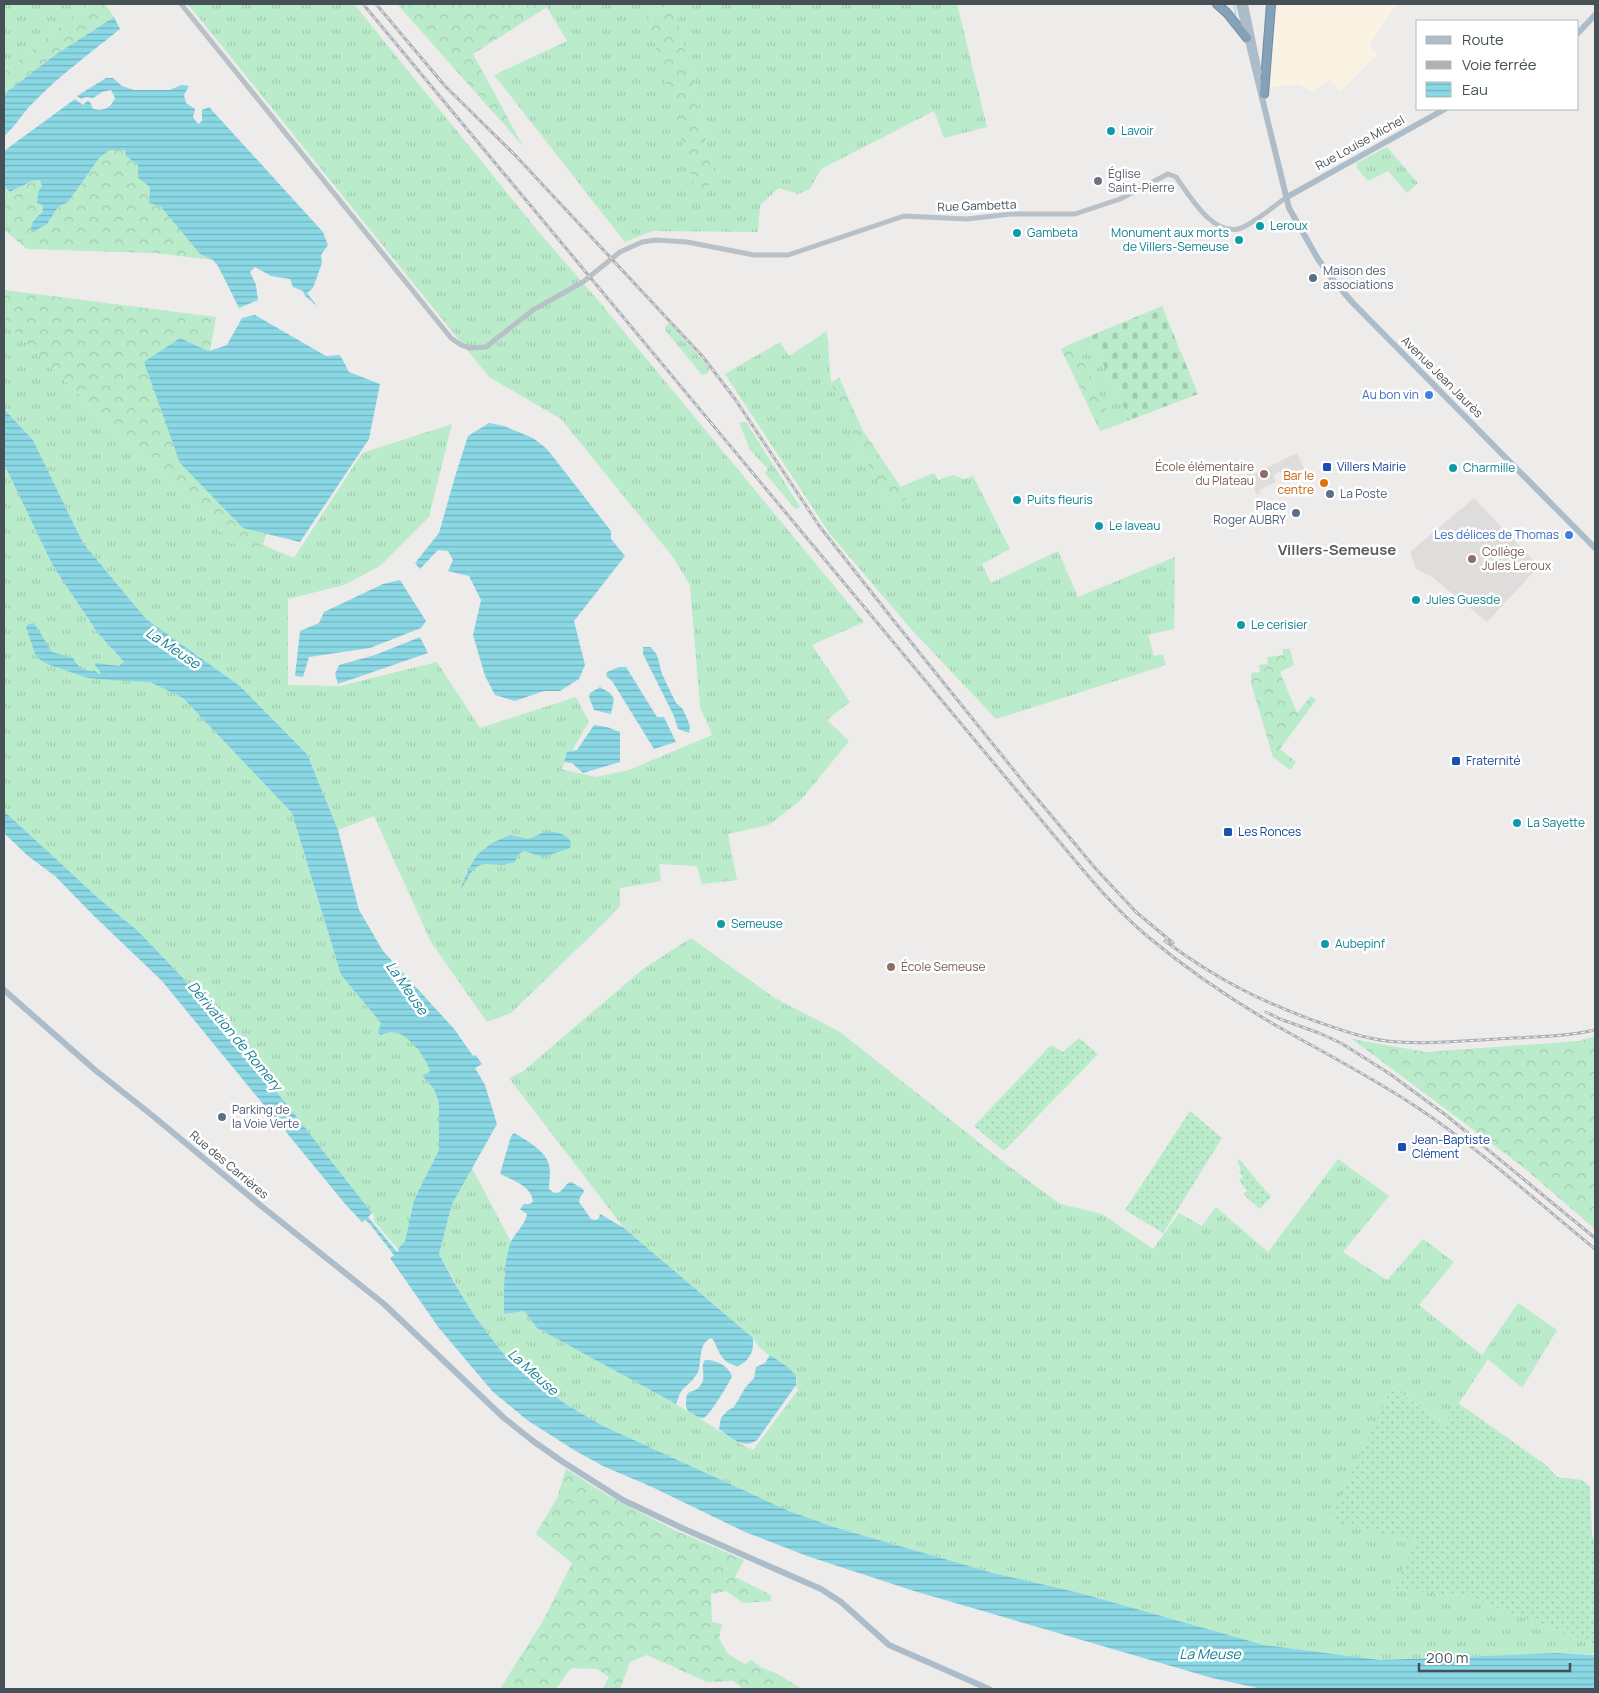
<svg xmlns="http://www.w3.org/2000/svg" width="1599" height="1693" viewBox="0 0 1599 1693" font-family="Manrope,sans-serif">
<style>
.commercial{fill:#faf2e3}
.education{fill:#dfdcdc}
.grass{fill:url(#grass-tufts)}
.forest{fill:url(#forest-crowns)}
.cemetery{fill:url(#cemetery-stones)}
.garden{fill:url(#garden-dots)}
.water{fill:url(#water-rules)}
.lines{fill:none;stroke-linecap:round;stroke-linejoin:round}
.stream{stroke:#8ad8e5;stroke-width:1}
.highway-casing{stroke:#708ca4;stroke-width:10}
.minor{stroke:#b7c1c7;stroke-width:5}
.major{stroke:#acbcc9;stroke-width:6}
.highway{stroke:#85a1b8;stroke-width:8}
.rail-casing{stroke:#aeb1b5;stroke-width:3}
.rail{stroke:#fff;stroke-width:1;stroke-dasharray:4;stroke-linecap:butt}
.culture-dot{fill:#0f9aa8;stroke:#fff;stroke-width:2}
.worship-dot{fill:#6b7280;stroke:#fff;stroke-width:2}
.service-dot{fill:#5c6f8a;stroke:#fff;stroke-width:2}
.shop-dot{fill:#3f7fe0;stroke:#fff;stroke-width:2}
.transit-dot{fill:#1a4fb4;stroke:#fff;stroke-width:2}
.education-dot{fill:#8d6e63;stroke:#fff;stroke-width:2}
.food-dot{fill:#e8710a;stroke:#fff;stroke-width:2}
.labels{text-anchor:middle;stroke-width:5;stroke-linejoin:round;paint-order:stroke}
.culture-label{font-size:12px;fill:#0d838f;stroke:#fff;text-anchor:start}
.street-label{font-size:12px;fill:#455057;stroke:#fff}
.worship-label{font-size:12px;fill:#5b616d;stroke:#fff;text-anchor:start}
.service-label{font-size:12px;fill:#4e5e75;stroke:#fff;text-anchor:start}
.shop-label{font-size:12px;fill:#366cbe;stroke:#fff;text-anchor:end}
.education-label{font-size:12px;fill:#785e54;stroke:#fff;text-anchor:start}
.transit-label{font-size:12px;fill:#164399;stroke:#fff;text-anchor:start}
.food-label{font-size:12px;fill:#c56008;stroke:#fff;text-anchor:end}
.water-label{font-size:14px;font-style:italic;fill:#148194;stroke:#fff}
.quarter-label{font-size:15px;font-weight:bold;fill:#585c60;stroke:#fff}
</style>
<defs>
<pattern id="grass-tufts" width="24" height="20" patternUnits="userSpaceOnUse" patternTransform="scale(1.25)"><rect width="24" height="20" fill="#baebca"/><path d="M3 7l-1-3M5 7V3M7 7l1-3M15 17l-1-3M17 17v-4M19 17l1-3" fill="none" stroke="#a1cbb0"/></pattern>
<pattern id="forest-crowns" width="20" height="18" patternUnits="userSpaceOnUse" patternTransform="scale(1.25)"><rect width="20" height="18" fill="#baebca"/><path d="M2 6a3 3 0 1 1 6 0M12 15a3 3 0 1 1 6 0" fill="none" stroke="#a1cbb0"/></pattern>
<pattern id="cemetery-stones" width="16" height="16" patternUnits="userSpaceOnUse" patternTransform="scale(1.25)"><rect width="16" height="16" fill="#baebca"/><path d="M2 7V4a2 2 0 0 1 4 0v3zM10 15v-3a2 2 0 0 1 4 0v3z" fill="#a1cbb0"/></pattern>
<pattern id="garden-dots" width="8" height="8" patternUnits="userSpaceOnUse" patternTransform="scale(1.25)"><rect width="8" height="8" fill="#baebca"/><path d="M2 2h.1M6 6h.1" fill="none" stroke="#a1cbb0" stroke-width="1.8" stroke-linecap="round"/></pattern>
<pattern id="water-rules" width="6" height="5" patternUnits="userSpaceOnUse" patternTransform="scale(1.25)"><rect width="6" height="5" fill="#8ad8e5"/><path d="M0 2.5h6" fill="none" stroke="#73b2bc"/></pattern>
</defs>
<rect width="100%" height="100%" fill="#eeebeb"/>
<polygon class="commercial" points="1278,4 1397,4 1369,45 1377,54 1341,91 1329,80 1312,91 1298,84 1267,88"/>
<g class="education">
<polygon points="1297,453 1307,475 1304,476 1301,471 1285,478 1282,473 1279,472 1273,476 1276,482 1259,490 1260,493 1257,495 1247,474 1250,473 1252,475"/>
<polygon points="1474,498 1539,566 1487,622 1432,577 1416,569 1410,552"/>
</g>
<g class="grass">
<polygon points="4,4 87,4 4,73"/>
<polygon points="188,4 354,4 538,231 597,299 864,622 812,645 850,702 827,720 849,741 801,800 769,825 728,834 737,880 702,884 697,866 659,864 661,881 620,888 620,906 606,921 511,1013 487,1022 431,942 374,816 338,830 307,754 240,686 146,619 83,543 33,440 4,409 4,317 16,333 238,550 263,545 294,558 362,453 452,424 429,517 380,566 344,585 288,599 288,685 340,686 437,662 480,728 576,697 589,722 561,769 596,777 629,770 712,735 700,707 690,585 673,557 561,419 489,377"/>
<polygon points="545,4 670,4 647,15 715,178 674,4 957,4 987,127 944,138 934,111 821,169 810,189 798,194 779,188 760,205 758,232 653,231 625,242 494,75 567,41"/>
<polygon points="1387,147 1418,183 1407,193 1388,171 1368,181 1357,168 1357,163"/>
<polygon points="669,323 704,362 709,368 708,373 702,375 666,331 665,327"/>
<polygon points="827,331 831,383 861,453 893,507 908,498 900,487 934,473 938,480 953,475 964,479 973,476 1010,549 982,564 991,583 1058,551 1078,597 1175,557 1174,629 1148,635 1154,656 1163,654 1166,665 996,719 911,629 830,534 725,374 780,342 789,356"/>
<polygon points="1090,336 1130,420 1115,426 1075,342"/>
<polygon points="739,422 746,422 800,507 795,509 765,473 768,469 750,450"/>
<path d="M 4,464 L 53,566 L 97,632 L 135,674 L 183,698 L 292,813 L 341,975 L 381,1023 L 381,1035 C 385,1034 390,1032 393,1032 C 410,1034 426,1057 430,1072 L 422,1075 L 434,1089 L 439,1103 L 439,1150 L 414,1200 L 405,1241 L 398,1249 L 373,1220 L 375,1218 L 372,1213 L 266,1078 L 182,977 L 138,931 L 97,897 L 4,811 Z"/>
<polygon points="691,938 773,997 840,1032 1006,1164 1060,1204 1102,1214 1153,1249 1179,1213 1202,1226 1216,1207 1268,1252 1338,1159 1389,1196 1343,1252 1387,1280 1423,1239 1454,1262 1419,1305 1482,1355 1518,1303 1557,1330 1522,1388 1488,1359 1445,1424 1392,1387 1416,1540 1394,1589 1468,1597 1595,1644 1595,1654 1556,1653 1380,1660 1264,1645 1080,1593 993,1573 834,1527 789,1511 601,1425 567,1405 532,1380 502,1352 474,1315 439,1254 452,1204 472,1168 511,1242 504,1276 524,1311 537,1328 676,1404 741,1444 753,1450 798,1390 796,1385 797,1380 759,1347 753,1338 624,1228 509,1078 522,1072 643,969"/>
</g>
<g class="forest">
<polygon points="87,4 105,4 114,17 55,55 4,94 4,73"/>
<polygon points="397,4 545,4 547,7 473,54 523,146"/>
<polygon points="670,4 674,4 715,178 697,196 647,15"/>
<polygon points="110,150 125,150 131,160 138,165 138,178 150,187 149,203 161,207 200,254 213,260 154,253 27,249 4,230 4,185 11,192 32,181 40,180 42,186 38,192 43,207 42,213 34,218 31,225 39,228 47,224 58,207 68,202 100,157"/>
<polygon points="4,290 216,317 210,351 180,338 242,527 266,533 263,545 238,550 16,333 4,317"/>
<polygon points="1075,342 1115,426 1100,431 1061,349"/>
<polygon points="839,377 862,429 908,498 893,507 861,453 831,383"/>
<polygon points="1283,649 1290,649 1294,665 1280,672 1297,713 1311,696 1316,700 1280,749 1296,762 1290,770 1273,757 1251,683 1251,673 1260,672 1259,665 1268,664 1267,657 1283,655"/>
<polygon points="1595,1036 1595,1229 1523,1167 1352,1039 1426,1052 1579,1041"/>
<polygon points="566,1469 605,1494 672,1529 744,1560 735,1577 771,1595 771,1601 743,1603 726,1591 711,1594 712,1622 722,1624 719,1638 728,1654 745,1664 752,1660 760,1667 776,1673 802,1689 743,1689 733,1681 707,1682 647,1655 630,1662 620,1689 603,1689 609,1677 597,1669 571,1668 556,1689 500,1689 543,1621 572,1563 536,1534 557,1498"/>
</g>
<polygon class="cemetery" points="1162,306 1198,394 1130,420 1090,336"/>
<g class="garden">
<polygon points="1079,1038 1098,1054 1004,1151 974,1126 1051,1045 1063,1052"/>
<polygon points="1190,1111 1222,1138 1163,1233 1125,1210"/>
<polygon points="1239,1159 1271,1197 1260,1209 1243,1194 1247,1191 1239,1180 1243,1177 1239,1172 1241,1169 1237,1162"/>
<polygon points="1392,1387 1444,1424 1458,1403 1546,1465 1557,1477 1582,1480 1590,1487 1592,1535 1595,1542 1595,1644 1468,1597 1393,1589 1416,1540 1329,1521"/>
</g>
<g class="water">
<path d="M 114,17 L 120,29 C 89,54 55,79 29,107 C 20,117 14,128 4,136 L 4,94 L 55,55 Z"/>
<path d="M 106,78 L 113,78 L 122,86 L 134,90 L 170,90 L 181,85 L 189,86 L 184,95 L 186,103 L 195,109 L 193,117 L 198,124 L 202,121 L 202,110 L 209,107 L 323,232 L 328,245 L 321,255 L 322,263 L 313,288 L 307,293 L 317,306 L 305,296 L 303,291 L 293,287 L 290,279 L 271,276 L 255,267 L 250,272 L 256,285 L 258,300 L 239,308 L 218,266 L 213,260 L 200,254 L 161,207 L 149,203 L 150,187 L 138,178 L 138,165 L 126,156 L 125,150 L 110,150 L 100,157 L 68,202 L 58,207 L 47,224 L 31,233 C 31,222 33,219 42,213 L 43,207 L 41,204 L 37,203 L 38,192 L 42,186 L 40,180 L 32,181 L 10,192 L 4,185 L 4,151 L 75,99 L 83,105 L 87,101 L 90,102 L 93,109 C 104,111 110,109 115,98 L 111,90 L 102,92 L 93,98 L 86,97 L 81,99 L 77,96 Z"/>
<polygon points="255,315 326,356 340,355 349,372 380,384 369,439 300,542 243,528 180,463 144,362 180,338 209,351 227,345 242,318"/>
<path d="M 4,409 L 33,440 L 83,543 L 146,619 L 240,686 L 307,754 L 338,830 L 359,910 L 383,951 L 455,1030 L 473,1056 L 476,1055 L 482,1064 L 475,1068 L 485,1085 L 497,1124 L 452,1204 L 439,1254 L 454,1282 L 474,1315 L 502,1352 L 532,1380 L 567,1405 L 601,1425 L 789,1511 L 834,1527 L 993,1573 L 1080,1593 L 1264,1645 L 1380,1660 L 1556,1653 L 1595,1655 L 1595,1689 L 1262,1689 L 1212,1678 L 914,1591 L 807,1556 L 745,1532 L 652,1487 L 603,1466 L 574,1450 L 527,1420 L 493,1392 L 439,1328 L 390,1258 L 394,1255 L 369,1223 L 365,1220 L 362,1222 L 346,1205 L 162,981 L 93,915 L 55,876 L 28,856 L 4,833 L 4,811 L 97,897 L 138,931 L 182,977 L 266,1078 L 372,1213 L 368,1217 L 397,1252 L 399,1251 L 398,1249 L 405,1241 L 414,1200 L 439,1150 L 439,1103 L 434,1089 L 422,1075 L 430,1072 C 427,1058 408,1033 393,1032 C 390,1032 384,1034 381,1035 L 378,1033 L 381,1023 L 341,975 L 292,813 L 183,698 L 150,682 L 123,681 L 88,678 L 47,664 L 38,658 L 35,654 L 26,627 L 27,625 L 34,623 L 52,652 L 73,658 C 77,667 85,672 95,671 L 99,674 L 101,673 L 95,665 L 96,663 L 119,666 L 124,662 L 97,632 L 53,566 L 4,464 Z"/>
<polygon points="489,423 504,426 533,438 547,449 611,531 611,539 625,556 574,621 585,665 579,679 560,691 544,691 515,701 495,695 485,676 473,635 481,600 469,576 448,571 453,560 448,551 438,550 420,569 415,563 439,533 454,480 468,436"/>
<polygon points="400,580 426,621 421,628 370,648 309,657 303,677 295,676 300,631 319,623 324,612 383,584"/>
<polygon points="420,637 428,653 338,684 335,674 339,665 375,655"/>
<polygon points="643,647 651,647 657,655 662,674 676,703 682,708 686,716 690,726 689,733 678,729 674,716 643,654"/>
<polygon points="619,667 626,667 657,717 664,717 676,742 654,749 612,681 606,676 607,672"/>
<polygon points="600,687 610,693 614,699 611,714 594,710 589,697 590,693"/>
<polygon points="594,725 607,727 620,732 620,762 583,773 572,763 564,762 567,752 577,750"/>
<path d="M 546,831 C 555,832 566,833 571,842 L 570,848 L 543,857 L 524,851 L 519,854 L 515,862 C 512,863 507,864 504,865 C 493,866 482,860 473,870 C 468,876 466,884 460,889 L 472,863 L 478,854 L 492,843 L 510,835 L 529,839 Z"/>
<path d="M 514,1133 C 525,1139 547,1152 549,1165 C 551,1174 549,1181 549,1189 L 554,1193 L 560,1192 L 568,1183 L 571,1182 L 583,1189 L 584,1192 L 580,1197 L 579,1202 L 591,1219 L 596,1220 L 599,1218 L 600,1214 L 624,1228 L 753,1338 C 754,1352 750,1360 738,1366 C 720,1363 720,1351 712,1338 C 698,1341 702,1362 698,1372 C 694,1380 688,1384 682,1390 C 679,1394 678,1400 676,1404 L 537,1328 L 524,1311 L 504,1314 C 504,1290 503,1267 510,1244 C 514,1233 525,1226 527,1214 L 520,1209 L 524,1204 L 529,1204 L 533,1202 C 532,1186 512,1180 500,1174 L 511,1136 Z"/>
<path d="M 770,1355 L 789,1368 L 796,1376 L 796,1385 L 757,1440 C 743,1450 730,1437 719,1429 L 721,1418 L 727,1411 L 734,1407 L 745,1388 L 754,1378 L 756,1367 L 765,1363 Z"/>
<path d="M 705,1360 C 717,1360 727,1365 732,1376 C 730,1382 709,1416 704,1418 C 700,1419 696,1416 693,1414 C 689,1412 687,1411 686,1406 C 686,1385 692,1396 700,1386 C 706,1379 702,1371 703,1364 Z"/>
</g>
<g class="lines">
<polyline class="stream" points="1234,4 1236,15"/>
<g class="highway-casing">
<g id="highway">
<polyline points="1217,4 1227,13 1247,38"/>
<polyline points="1264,94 1271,4"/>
</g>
</g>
<path class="minor" d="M 181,4 L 451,338 L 461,345 L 469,348 L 486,347 L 533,310 L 583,282 L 620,252 L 642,242 L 656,240 L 687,242 L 754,255 L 788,255 L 904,216 L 967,219 L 1011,214 L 1075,214 L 1120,199 L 1168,174 L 1176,177 C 1189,195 1212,235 1238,229 C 1251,226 1275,205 1287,197"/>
<g class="major">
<polyline points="1239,4 1289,208 1318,259 1333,280 1352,302 1595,548"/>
<polyline points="1245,4 1259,72"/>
<polyline points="1578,33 1595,15"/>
<polyline points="1287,197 1445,109"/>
<polyline points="4,990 95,1070 153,1116 260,1205 384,1304 504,1418 533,1441 563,1462 623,1500 682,1528 821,1589 841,1602 889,1645 989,1689"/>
</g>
<use href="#highway" class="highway"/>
<g class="rail-casing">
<g id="rail">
<path d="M 363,4 L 1052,833 C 1082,868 1111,906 1147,936 C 1189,971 1236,1003 1284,1030 C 1330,1056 1377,1080 1421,1110 C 1482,1151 1538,1203 1595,1249"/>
<polyline points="376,4 445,86 515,155 703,357 735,399 820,527 898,626 1029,789 1096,869 1136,912 1173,943"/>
<path d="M 1165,941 C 1215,978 1259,1001 1318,1022 C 1341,1030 1363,1038 1387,1041 C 1424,1045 1461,1041 1497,1039 C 1530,1037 1563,1037 1595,1030"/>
<polyline points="1266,1012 1280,1019 1319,1033 1341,1043 1390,1074 1447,1116 1595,1238"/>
</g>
</g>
<use href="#rail" class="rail"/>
</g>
<g class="culture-dot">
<circle cx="1111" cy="131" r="5"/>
<circle cx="1260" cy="226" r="5"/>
<circle cx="1017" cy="233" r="5"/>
<circle cx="1239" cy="240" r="5"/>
<circle cx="1453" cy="468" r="5"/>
<circle cx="1017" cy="500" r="5"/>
<circle cx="1099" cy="526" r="5"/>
<circle cx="1416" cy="600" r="5"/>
<circle cx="1241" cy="625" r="5"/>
<circle cx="1517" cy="823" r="5"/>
<circle cx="721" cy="924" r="5"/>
<circle cx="1325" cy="944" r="5"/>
</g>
<circle class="worship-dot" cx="1098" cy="181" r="5"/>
<g class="service-dot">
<circle cx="1313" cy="278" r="5"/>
<circle cx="1330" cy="494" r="5"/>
<circle cx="1296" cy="513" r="5"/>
<circle cx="222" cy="1117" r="5"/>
</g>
<g class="shop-dot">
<circle cx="1429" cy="395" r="5"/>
<circle cx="1569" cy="535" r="5"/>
</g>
<g class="transit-dot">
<rect x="1322" y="462" width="10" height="10" rx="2.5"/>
<rect x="1451" y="756" width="10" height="10" rx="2.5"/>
<rect x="1223" y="827" width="10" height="10" rx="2.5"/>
<rect x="1397" y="1142" width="10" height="10" rx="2.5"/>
</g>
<g class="education-dot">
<circle cx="1264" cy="474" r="5"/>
<circle cx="1472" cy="559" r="5"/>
<circle cx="891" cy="967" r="5"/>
</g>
<circle class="food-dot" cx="1324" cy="483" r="5"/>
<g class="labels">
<g class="culture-label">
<text x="1121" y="135">Lavoir</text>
<text x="1270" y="230">Leroux</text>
<text x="1027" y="237">Gambeta</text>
<text x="1229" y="237" text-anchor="end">Monument aux morts<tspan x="1229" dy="14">de Villers-Semeuse</tspan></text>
<text x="1463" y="472">Charmille</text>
<text x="1027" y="504">Puits fleuris</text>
<text x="1109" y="530">Le laveau</text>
<text x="1426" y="604">Jules Guesde</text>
<text x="1251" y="629">Le cerisier</text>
<text x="1527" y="827">La Sayette</text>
<text x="731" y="928">Semeuse</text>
<text x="1335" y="948">Aubepinf</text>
</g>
<g class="street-label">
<text transform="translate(1360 143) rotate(-29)" y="4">Rue Louise Michel</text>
<text transform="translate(977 206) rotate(-2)" y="4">Rue Gambetta</text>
<text transform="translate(1442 377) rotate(45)" y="4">Avenue Jean Jaurès</text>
<text transform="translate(229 1165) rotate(40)" y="4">Rue des Carrières</text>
</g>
<g class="worship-label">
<text x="1108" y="178">Église<tspan x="1108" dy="14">Saint-Pierre</tspan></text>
</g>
<g class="service-label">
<text x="1323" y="275">Maison des<tspan x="1323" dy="14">associations</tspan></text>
<text x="1340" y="498">La Poste</text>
<text x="1286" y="510" text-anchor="end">Place<tspan x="1286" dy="14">Roger AUBRY</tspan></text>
<text x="232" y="1114">Parking de<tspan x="232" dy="14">la Voie Verte</tspan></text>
</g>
<g class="shop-label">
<text x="1419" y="399">Au bon vin</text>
<text x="1559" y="539">Les délices de Thomas</text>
</g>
<g class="education-label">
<text x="1254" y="471" text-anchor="end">École élémentaire<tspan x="1254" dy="14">du Plateau</tspan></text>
<text x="1482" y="556">Collège<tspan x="1482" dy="14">Jules Leroux</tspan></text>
<text x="901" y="971">École Semeuse</text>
</g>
<g class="transit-label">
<text x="1337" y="471">Villers Mairie</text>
<text x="1466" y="765">Fraternité</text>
<text x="1238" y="836">Les Ronces</text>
<text x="1412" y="1144">Jean-Baptiste<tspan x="1412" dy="14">Clément</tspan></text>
</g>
<g class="food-label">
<text x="1314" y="480">Bar le<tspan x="1314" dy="14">centre</tspan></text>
</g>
<g class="water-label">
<text transform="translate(173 648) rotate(34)" y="5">La Meuse</text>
<text transform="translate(407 988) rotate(55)" y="5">La Meuse</text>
<text transform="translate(235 1036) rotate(50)" y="5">Dérivation de Romery</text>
<text transform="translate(533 1372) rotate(42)" y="5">La Meuse</text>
<text x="1210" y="1659">La Meuse</text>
</g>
<g class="quarter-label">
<text x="1337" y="555">Villers-Semeuse</text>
</g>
</g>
<rect width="1599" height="1693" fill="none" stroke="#455057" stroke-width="10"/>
<rect x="1416" y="20" width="162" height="90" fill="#ffffff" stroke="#b5b9bc"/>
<rect x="1426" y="36" width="25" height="8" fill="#acbcc9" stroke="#b5b9bc"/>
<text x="1462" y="45" font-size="15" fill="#455057">Route</text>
<rect x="1426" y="61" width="25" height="8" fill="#aeb1b5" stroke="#b5b9bc"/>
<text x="1462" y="70" font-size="15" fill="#455057">Voie ferrée</text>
<rect x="1426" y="82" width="25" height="15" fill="url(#water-rules)" stroke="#b5b9bc"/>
<text x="1462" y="95" font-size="15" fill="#455057">Eau</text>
<path d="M1419 1663v8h151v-8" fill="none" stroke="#455057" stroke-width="2.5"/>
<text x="1426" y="1663" font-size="15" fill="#455057" stroke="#ffffff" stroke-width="4" paint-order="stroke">200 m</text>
</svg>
